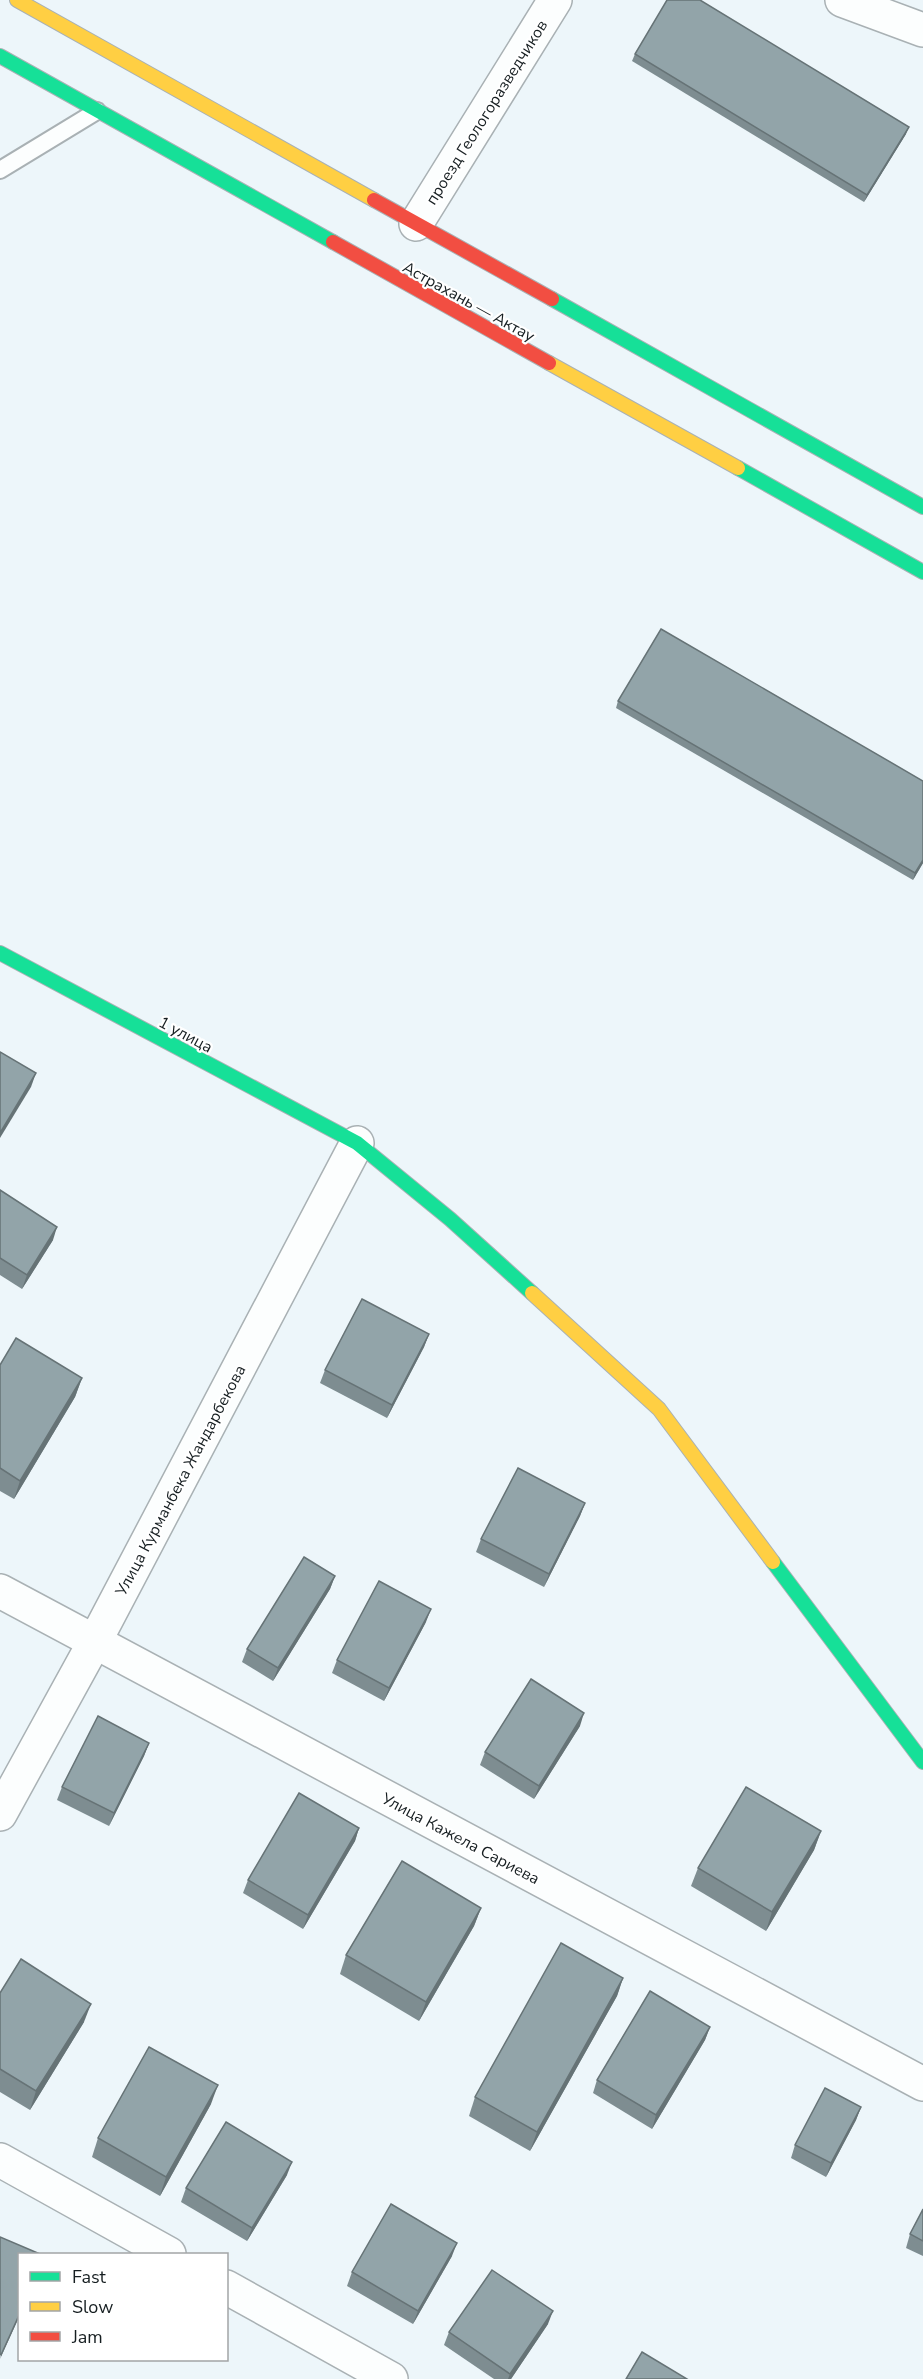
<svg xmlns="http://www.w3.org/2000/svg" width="923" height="2379" viewBox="0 0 923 2379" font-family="'Nunito Sans',sans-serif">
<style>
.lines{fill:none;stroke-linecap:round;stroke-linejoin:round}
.lane-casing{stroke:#a9b1b4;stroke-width:20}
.street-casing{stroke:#a9b1b4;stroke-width:36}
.fast-casing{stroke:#a9b1b4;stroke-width:16}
.slow-casing{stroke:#a9b1b4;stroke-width:16}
.jam-casing{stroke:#a9b1b4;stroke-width:16}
.lane{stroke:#fcfefe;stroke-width:16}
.street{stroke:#fcfefe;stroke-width:33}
.fast{stroke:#16e098;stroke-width:14}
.slow{stroke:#ffcf43;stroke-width:14}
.jam{stroke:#f24e42;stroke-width:14}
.wall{fill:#7e8d91}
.shaded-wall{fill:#667376}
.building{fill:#92a4a9;stroke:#667376;stroke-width:1.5}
.labels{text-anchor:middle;stroke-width:4.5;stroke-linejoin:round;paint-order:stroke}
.street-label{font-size:16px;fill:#161e21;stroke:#fff}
</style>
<rect width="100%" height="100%" fill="#edf6fa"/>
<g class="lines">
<g class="lane-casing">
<polyline id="lane" points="0,170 97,111"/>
</g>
<g class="street-casing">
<g id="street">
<polyline points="842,0 923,30"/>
<polyline points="416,224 555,0"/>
<polyline points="0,1591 923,2084"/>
<polyline points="0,1814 94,1643 357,1143"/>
<polyline points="0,2160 169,2254"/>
<polyline points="226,2287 391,2379"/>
</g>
</g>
<g class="fast-casing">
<g id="fast">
<polyline points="0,56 333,242"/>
<polyline points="552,299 923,507"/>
<polyline points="738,468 923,572"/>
<polyline points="0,953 357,1143 450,1219 532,1293"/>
<polyline points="773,1562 923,1762"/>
</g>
</g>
<g class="slow-casing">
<g id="slow">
<polyline points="17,0 374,200"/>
<polyline points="549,363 738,468"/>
<polyline points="532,1293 659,1409 773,1562"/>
</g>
</g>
<g class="jam-casing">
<g id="jam">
<polyline points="374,200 552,299"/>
<polyline points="333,242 549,363"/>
</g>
</g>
<use href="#lane" class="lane"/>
<use href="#street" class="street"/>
<use href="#fast" class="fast"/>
<use href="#slow" class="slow"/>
<use href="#jam" class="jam"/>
</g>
<g class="wall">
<polygon points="635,54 906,134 864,202 632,61"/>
<polygon points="618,701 923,863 913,880 616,708"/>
<polygon points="0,1190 53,1240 22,1289 0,1275"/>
<polygon points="429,1334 424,1347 387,1418 320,1383 325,1370"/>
<polygon points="0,1365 82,1378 75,1397 14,1499 0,1491"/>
<polygon points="585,1503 580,1516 544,1587 476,1552 481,1539"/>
<polygon points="335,1576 330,1589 273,1681 242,1662 247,1649"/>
<polygon points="426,1622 384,1701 332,1673 337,1660"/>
<polygon points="580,1726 534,1799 480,1765 485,1752"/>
<polygon points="149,1743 144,1756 109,1826 57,1800 62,1787"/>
<polygon points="359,1828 355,1841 303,1929 243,1893 248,1880"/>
<polygon points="821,1831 814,1850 766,1931 691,1886 698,1868"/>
<polygon points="481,1908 474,1926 419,2021 340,1974 346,1955"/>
<polygon points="623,1978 617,1996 530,2151 469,2116 475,2097"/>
<polygon points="0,1993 84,2022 30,2110 0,2092"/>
<polygon points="710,2027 705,2040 652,2129 593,2093 597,2080"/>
<polygon points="211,2104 160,2196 92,2157 98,2138"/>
<polygon points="861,2107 856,2120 826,2177 791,2158 795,2145"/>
<polygon points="287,2175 247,2241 181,2202 186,2188"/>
<polygon points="923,2209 923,2256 906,2248 910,2234"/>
<polygon points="452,2256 413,2324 347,2286 352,2272"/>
<polygon points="548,2324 511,2379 494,2379 444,2345 449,2332"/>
</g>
<g class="shaded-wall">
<polygon points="909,127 906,134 864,202 867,195"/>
<polygon points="923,860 923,863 913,880 915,873"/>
<polygon points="36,1073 31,1087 0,1138 0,1133"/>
<polygon points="57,1227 53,1240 22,1289 27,1275"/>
<polygon points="429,1334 424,1347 387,1418 392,1405"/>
<polygon points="82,1378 75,1397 14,1499 20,1481"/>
<polygon points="585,1503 580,1516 544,1587 549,1574"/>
<polygon points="335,1576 330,1589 273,1681 278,1668"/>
<polygon points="431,1609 426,1622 384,1701 389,1688"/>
<polygon points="584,1713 580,1726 534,1799 539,1786"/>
<polygon points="149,1743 144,1756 109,1826 114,1813"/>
<polygon points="359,1828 355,1841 303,1929 308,1915"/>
<polygon points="821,1831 814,1850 766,1931 772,1912"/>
<polygon points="481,1908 474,1926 419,2021 426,2002"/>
<polygon points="623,1978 617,1996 530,2151 537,2132"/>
<polygon points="91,2004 84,2022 30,2110 36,2091"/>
<polygon points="710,2027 705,2040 652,2129 656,2115"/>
<polygon points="218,2085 211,2104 160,2196 166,2177"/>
<polygon points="861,2107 856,2120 826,2177 831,2163"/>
<polygon points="292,2162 287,2175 247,2241 252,2228"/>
<polygon points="457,2243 452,2256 413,2324 418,2311"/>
<polygon points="553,2311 548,2324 511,2379 508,2379 510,2374"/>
<polygon points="20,2313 20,2315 0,2359 1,2355"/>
</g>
<g class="building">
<polygon points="667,0 700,0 909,127 867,195 635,54"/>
<polygon points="661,629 923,781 923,860 915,873 618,701"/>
<polygon points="0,1052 36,1073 0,1133"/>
<polygon points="0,1190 57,1227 27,1275 0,1258"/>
<polygon points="362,1299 429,1334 392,1405 325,1370"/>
<polygon points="16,1338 82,1378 20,1481 0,1468 0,1365"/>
<polygon points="518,1468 585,1503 549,1574 481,1539"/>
<polygon points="304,1557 335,1576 278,1668 247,1649"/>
<polygon points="379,1581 431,1609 389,1688 337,1660"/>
<polygon points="531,1679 584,1713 539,1786 485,1752"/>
<polygon points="98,1716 149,1743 114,1813 62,1787"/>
<polygon points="746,1787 821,1831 772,1912 698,1868"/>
<polygon points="299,1793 359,1828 308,1915 248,1880"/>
<polygon points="402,1861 481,1908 426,2002 346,1955"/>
<polygon points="561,1943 623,1978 537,2132 475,2097"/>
<polygon points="21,1959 91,2004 36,2091 0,2069 0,1993"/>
<polygon points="650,1991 710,2027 656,2115 597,2080"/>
<polygon points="149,2047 218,2085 166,2177 98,2138"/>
<polygon points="825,2088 861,2107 831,2163 795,2145"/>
<polygon points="226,2122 292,2162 252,2228 186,2188"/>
<polygon points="391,2204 457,2243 418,2311 352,2272"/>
<polygon points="923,2209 923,2241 910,2234"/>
<polygon points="0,2237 40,2254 20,2254 20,2313 1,2355 0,2354"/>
<polygon points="492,2270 553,2311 510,2374 449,2332"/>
<polygon points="642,2352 687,2379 626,2379"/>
</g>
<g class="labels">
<g class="street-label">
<text transform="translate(486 112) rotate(-58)" y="6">проезд Геологоразведчиков</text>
<text transform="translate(469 301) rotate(29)" y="6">Астрахань — Актау</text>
<text transform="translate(186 1034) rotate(28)" y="6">1 улица</text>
<text transform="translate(180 1480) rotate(-62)" y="6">Улица Курманбека Жандарбекова</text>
<text transform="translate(461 1838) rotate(28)" y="6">Улица Кажела Сариева</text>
</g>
</g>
<rect x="18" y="2253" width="210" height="108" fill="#ffffff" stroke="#a2a5a6" stroke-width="1.5"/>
<rect x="30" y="2272" width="30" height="9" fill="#16e098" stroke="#a2a5a6" stroke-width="1.5"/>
<text x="72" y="2283" font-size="18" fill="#161e21">Fast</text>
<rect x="30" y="2302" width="30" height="9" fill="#ffcf43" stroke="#a2a5a6" stroke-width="1.5"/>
<text x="72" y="2313" font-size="18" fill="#161e21">Slow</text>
<rect x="30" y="2332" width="30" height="9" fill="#f24e42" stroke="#a2a5a6" stroke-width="1.5"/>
<text x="72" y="2343" font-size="18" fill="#161e21">Jam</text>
</svg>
